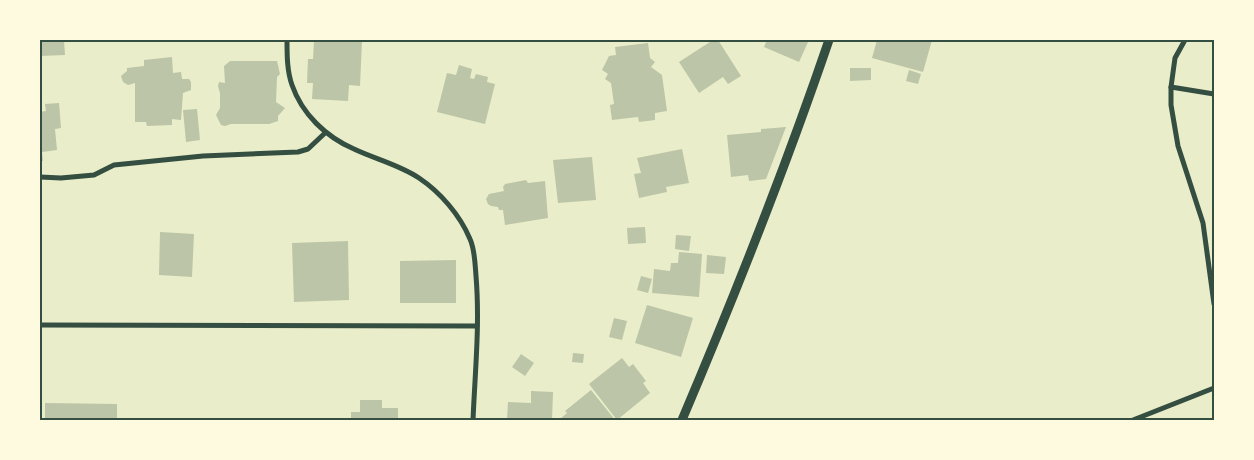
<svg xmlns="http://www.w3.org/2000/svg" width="1254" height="460" viewBox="0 0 1254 460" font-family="Georgia,serif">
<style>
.building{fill:#bcc5a7}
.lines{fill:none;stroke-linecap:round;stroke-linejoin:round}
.minor{stroke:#344e41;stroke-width:5}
.tertiary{stroke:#344e41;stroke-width:9}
.neatline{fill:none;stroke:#344e41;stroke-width:2}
</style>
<rect width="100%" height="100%" fill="#e9edc9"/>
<g class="building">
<polygon points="40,40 64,40 65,55 40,56"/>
<polygon points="314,40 362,41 360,86 349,85 348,101 312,99 313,83 307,83 308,59 313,59"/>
<polygon points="713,40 718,40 741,76 728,84 723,77 699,93 679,62"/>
<polygon points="767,40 809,40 799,62 764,47"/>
<polygon points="877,40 932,40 923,72 872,58"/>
<polygon points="648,43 650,58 655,62 651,67 662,75 667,111 655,113 655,120 639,122 638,117 612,120 610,105 614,104 611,83 605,79 608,74 602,70 609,56 616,55 615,47"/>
<polygon points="172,57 173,73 181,72 182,79 189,79 191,82 191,90 183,93 181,120 172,119 172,125 147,126 146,122 135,122 135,83 128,85 123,82 121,76 127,71 127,68 144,66 144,60"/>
<polygon points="230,61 277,61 280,74 277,77 276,102 285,108 278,116 278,121 269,124 231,124 225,126 221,125 216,115 220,108 220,93 218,86 219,82 225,83 224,66"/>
<polygon points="459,65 472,69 470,78 474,79 476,74 488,77 487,82 495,84 485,124 437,112 447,73 456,75"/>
<polygon points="850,68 871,68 871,80 850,81"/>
<polygon points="909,70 921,74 918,84 906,81"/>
<polygon points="59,103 61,128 55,129 57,150 42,152 43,161 40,161 40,112 46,111 45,104"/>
<polygon points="197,109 200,140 186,142 183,110"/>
<polygon points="786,127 766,179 749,181 748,175 731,177 727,135 761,132 761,129"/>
<polygon points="682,149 689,183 666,187 667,192 639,198 634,174 641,173 637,158"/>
<polygon points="592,157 596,200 558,203 553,160"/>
<polygon points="526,180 528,183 545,181 548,218 505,225 503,210 499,210 498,207 491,206 488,204 486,199 489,194 504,191 503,187 505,184"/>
<polygon points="645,227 646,243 628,244 627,228"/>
<polygon points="160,232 194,234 192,277 159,275"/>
<polygon points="676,235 691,236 689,251 675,249"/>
<polygon points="348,241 349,300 294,302 292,243"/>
<polygon points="679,252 702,254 699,297 652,293 654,269 670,271 671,263 678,263"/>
<polygon points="707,255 726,257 724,274 706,273"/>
<polygon points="456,260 456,303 400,303 400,261"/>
<polygon points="641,276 652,279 648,293 637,290"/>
<polygon points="647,305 693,318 681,357 635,343"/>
<polygon points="614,318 627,321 622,340 609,337"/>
<polygon points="573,353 584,354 583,363 572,362"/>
<polygon points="521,354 534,363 525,376 512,367"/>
<polygon points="622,358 629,367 633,364 646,381 643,383 650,393 617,420 589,384"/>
<polygon points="591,390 615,420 559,420 567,413 565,411"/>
<polygon points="531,391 553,392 552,420 507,420 508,402 531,403"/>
<polygon points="360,400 382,400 382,408 398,408 398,420 351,420 351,412 360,412"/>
<polygon points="45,403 117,404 117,420 45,420"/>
</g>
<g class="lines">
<g class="minor">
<path d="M 287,40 C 287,55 287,71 292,85 C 302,114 326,137 354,149 C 375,159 400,165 419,178 C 440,192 460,215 470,239 C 475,250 475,264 476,276 C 480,324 475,372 473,420"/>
<polyline points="1185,40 1175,58 1171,87 1171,105 1178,146 1203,223 1214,304"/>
<polyline points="1171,87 1214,94"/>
<polyline points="40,177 61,178 94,175 114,165 203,156 298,152 308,149 325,133"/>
<polyline points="40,325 477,326"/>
<polyline points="1133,420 1214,388"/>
</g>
<path class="tertiary" d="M 682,420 C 735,295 785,169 829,40"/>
</g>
<rect width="1254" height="460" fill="none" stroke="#fefae0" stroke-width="82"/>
<rect x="41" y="41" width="1172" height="378" class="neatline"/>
</svg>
